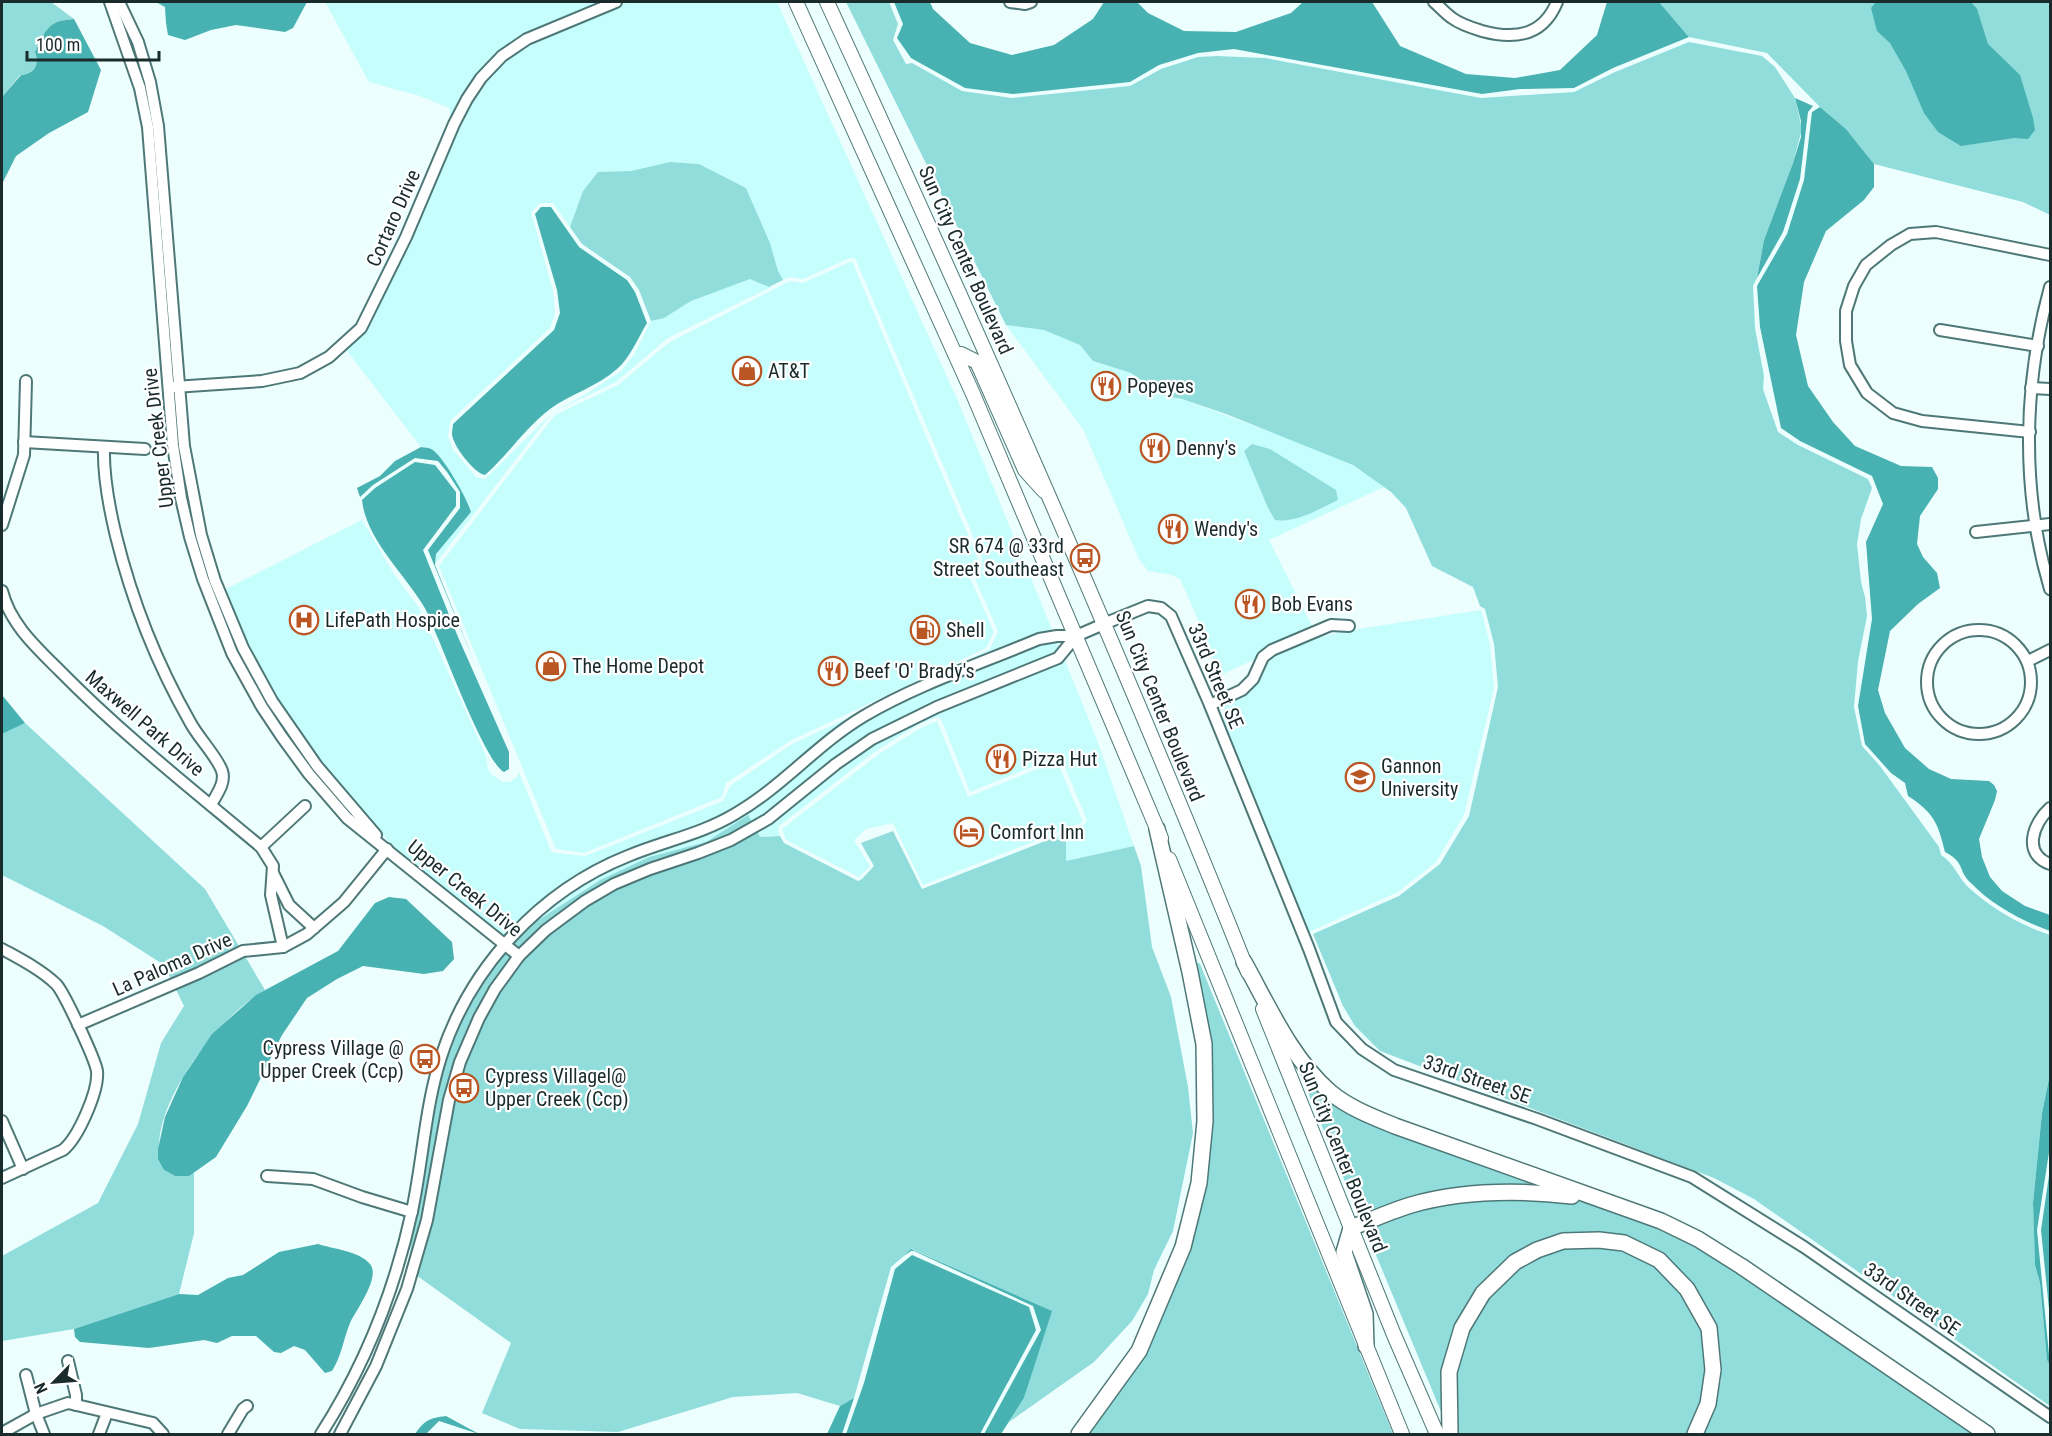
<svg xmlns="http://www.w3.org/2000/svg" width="2052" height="1436" viewBox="0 0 2052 1436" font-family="'Roboto Condensed',sans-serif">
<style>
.built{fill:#c6fefd}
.green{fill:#90dddc}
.water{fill:#47b2b1}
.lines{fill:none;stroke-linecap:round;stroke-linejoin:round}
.minor-casing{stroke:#4e7877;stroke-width:14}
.major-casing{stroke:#4e7877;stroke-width:16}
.highway-casing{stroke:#4e7877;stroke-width:18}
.minor{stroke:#fff;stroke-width:10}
.major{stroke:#fff;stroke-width:14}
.highway{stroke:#fff;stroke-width:15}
.labels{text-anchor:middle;stroke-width:4.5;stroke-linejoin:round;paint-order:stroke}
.street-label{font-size:20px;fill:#192b2b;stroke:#fff}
.poi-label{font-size:20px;fill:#192b2b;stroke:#fff;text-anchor:start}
</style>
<rect width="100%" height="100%" fill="#ecfefd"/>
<g class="built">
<polygon points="325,2 604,2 524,35 451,121 449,108 420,96 369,82"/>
<polygon points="628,2 777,2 958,401 1053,632 913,687 990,649 998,631 975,579 981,574 982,557 855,258 850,258 803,279 790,277 783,280 778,271 770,243 746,188 699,164 670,162 631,171 598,172 583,191 570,227 553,203 540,203 531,212 553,291 555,313 550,328 450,421 448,436 453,450 476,477 485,479 551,414 436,563 436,554 471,512 468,503 441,460 431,449 421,447 347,351 353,342 366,330 410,238 459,126 471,101 485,81 505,59 529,43"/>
<polygon points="852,261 978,559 977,573 970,578 994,632 986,648 790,741 726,783 722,797 584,853 556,849 439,566 555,415 618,385 670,342 790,281 803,283"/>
<polygon points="750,278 771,287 668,338 616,382 555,411 586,394 621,371 634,355 651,321 664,318 691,301"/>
<polygon points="1006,325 1044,330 1080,345 1093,361 1131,373 1165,396 1182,399 1308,446 1353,465 1384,487 1269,540 1315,632 1214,678 1210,647 1180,579 1172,575 1148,571 1139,559 1083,429"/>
<polygon points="362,520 394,574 419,608 486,756 488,769 491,774 503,782 510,782 516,778 519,772 551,851 555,853 585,856 723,801 730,786 792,744 878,704 766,788 733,810 708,823 596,866 579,875 552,893 504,937 395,849 321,763 276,698 247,646 224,590"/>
<polygon points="1481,610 1490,644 1494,688 1464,815 1436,862 1398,892 1309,932 1223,721 1224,707 1228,703 1251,692 1257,682 1266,661 1302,642 1345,631"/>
<polygon points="1056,641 1060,649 1055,654 935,703 752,822 748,816 706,842 649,857 596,882 526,928 558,900 600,874 650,852 711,832 738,818 772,795 832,744 865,721 898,703 1040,643"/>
<polygon points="1064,658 1096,737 1134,846 1066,861 1066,842 1053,838 1084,825 1087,820 1061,758 1056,757 970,792 941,719 937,717 919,724 876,751 779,826 778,830 780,836 760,837 757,830 799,802 839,767 874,743 939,712 1060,662"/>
<polygon points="937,721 968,797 1057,761 1083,822 923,885 893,823 866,829 854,840 870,866 859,877 786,840 782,829 879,754 921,728"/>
</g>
<g class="green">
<path d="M 6,2 L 51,2 L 74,19 C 68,20 60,20 55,23 C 46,28 39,43 35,52 C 40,65 34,74 20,75 L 2,97 L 2,4 Z"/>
<path d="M 846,2 L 889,2 L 898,24 L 893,40 L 906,64 L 912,63 L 962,91 L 1012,98 L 1130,86 L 1161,69 L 1198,57 L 1217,56 L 1265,58 L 1481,98 L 1574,92 L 1615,72 L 1689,42 L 1762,56 L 1775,67 L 1795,98 L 1802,129 L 1793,163 L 1764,240 L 1757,278 L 1753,286 L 1755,328 L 1764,376 L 1763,389 L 1778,432 L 1798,445 L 1868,479 L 1872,488 L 1861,519 L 1857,544 L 1861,582 L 1865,597 L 1867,616 L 1858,661 L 1854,707 L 1862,746 L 1880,766 L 1939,847 L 1941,855 C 1954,863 1958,877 1968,887 C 1992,909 2020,925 2050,935 L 2050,1074 L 2042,1113 L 2033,1203 L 2035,1265 L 2040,1283 L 2047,1360 L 2050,1365 L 2050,1406 L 1754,1199 L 1714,1178 L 1380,1051 L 1355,1026 L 1343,1006 L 1313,934 L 1399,896 L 1440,864 L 1469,816 L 1498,687 L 1494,644 L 1485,609 L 1480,606 L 1473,587 L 1432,566 L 1406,508 L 1391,492 L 1353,465 L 1226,414 L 1182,399 L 1165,396 L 1131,373 L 1093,361 L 1080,345 L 1044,330 L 1006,325 Z"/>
<polygon points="1659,2 2050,2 2050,215 2023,202 1874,164 1846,129 1820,107 1767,53 1689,37"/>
<polygon points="670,162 699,164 746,188 770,243 778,271 783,280 769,287 750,279 691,301 664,318 651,321 639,290 630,277 582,244 570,227 583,191 598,172 631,171"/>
<path d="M 1252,444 L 1270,449 L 1336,490 L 1338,500 C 1318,509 1298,523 1275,520 L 1268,508 L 1244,451 Z"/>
<path d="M 25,723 L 205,889 L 265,990 C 221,1015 162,1091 159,1143 C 158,1151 162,1162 164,1170 L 175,1176 L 189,1176 L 194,1170 L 194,1233 L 179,1294 L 74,1329 L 2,1341 L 2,1256 L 98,1203 L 138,1124 L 161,1043 L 184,1006 L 164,965 L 103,926 L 2,875 L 2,734 Z"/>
<polygon points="748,815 752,822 729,835 696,849 648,864 520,949 512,943 526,928 600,880 649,857 706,842"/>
<polygon points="757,830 760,837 780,836 784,843 858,881 862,879 874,866 861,843 893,831 922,889 1053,838 1066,842 1066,861 1134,846 1141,866 1152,947 1171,997 1188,1087 1193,1133 1173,1231 1154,1270 1148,1294 1132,1321 1094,1362 1009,1422 1024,1398 1051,1311 912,1249 891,1267 854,1398 840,1406 797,1393 733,1397 618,1432 520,1429 482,1413 511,1343 416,1275 454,1101 465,1063 483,1019 499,991 523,958 549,933 588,904 616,888"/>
<path d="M 505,950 L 513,957 L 490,987 L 474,1016 L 407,1269 L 406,1268 C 413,1249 411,1228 418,1209 L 436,1099 L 443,1071 L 464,1014 L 473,997 Z"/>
<polygon points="1195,961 1200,964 1393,1434 1082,1434 1122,1384 1202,1185"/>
<polygon points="1304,1072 1315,1084 1552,1186 1360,1218 1300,1073"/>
<polygon points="1464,1198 1575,1201 1600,1205 1622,1211 1713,1253 1976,1434 1702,1434 1716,1402 1721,1379 1721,1358 1717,1338 1645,1248 1547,1243 1472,1304 1442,1414 1364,1226 1400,1213"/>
<path d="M 1579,1244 C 1595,1247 1613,1248 1629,1254 C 1665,1267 1690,1297 1702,1332 C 1705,1340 1709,1351 1709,1359 C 1709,1386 1699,1411 1688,1434 L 1455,1434 L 1452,1383 L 1461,1345 L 1484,1300 L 1530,1258 Z"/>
</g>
<g class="water">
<polygon points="156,2 307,2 293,28 285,32 236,25 211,30 185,40 168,35 166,23 165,7"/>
<polygon points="894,2 930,2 933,9 970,43 1012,55 1054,45 1093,19 1104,2 1137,2 1148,13 1184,31 1236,32 1291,13 1303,2 1372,2 1400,46 1466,74 1515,78 1560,70 1597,35 1607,2 1659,2 1689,37 1613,68 1574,88 1520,89 1482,94 1234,49 1198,53 1159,65 1130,82 1013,94 965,88 911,58 897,38 903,24"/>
<polygon points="1876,2 1971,2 1977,9 1988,44 2020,75 2033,118 2035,130 2028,139 2014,138 1961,146 1938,132 1924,113 1906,71 1890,43 1877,31 1871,8"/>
<path d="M 74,19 L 101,70 L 88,112 L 49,133 L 16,156 L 2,184 L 2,97 L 21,75 C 34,74 40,65 35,52 C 39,43 45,28 55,23 C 60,20 68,20 74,19 Z"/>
<polygon points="1795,98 1813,106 1808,112 1800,179 1783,232 1757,278 1764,240 1793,163 1801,137 1801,121"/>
<path d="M 1820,107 L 1846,129 L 1874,164 L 1874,187 L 1864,200 L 1826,231 L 1804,282 L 1796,335 L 1808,386 L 1833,422 L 1855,446 L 1901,466 L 1932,467 L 1938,478 L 1938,489 L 1920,516 L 1917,544 L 1923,557 L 1937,573 L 1940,588 L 1918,604 L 1890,631 L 1878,690 L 1885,713 L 1905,748 L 1929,769 L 1951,779 L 1989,781 L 1994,785 L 1997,791 L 1995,800 L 1979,839 L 1982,857 L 1990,877 L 2002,891 L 2025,906 L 2050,915 L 2050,931 C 2022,921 1992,905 1971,883 C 1957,870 1966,863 1945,852 C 1938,823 1934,813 1908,796 L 1905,783 L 1891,773 L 1865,744 L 1858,706 L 1872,619 L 1866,542 L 1883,504 L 1872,476 L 1800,441 L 1781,428 L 1760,327 L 1757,286 L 1787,234 L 1804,180 L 1812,112 Z"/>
<path d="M 541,207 L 551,207 L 579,247 L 627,280 L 635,292 L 647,323 C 638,338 630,358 617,369 C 597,387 570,394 550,409 C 525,428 508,455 485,475 C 474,473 453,446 452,434 C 452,430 453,427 453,424 L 554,330 L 560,313 L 557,290 L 535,214 Z"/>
<path d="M 421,447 C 424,448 428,447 431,449 C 442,454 466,497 470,509 L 471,512 L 436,554 L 435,565 L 475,664 L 428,550 L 460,508 L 460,492 L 447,472 L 438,461 L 415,458 L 373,485 L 360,497 L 357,488 L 380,476 L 395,461 Z"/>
<path d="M 415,462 L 435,465 L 456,492 L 456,506 L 423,550 L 458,637 L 509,752 L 509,769 L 504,772 C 488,765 449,665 440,643 C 434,630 430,616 423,605 C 403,572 366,539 362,500 L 375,488 Z"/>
<polygon points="2,695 25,723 2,734"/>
<polygon points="389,897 406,899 452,942 454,959 443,971 424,974 363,966 337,979 307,998 282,1035 247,1106 216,1157 189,1176 175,1176 164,1170 158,1159 158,1149 165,1117 183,1077 212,1034 256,995 338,951 375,903"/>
<polygon points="2050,1074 2050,1146 2037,1230 2050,1365 2047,1360 2040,1283 2035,1265 2033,1203 2042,1113"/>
<polygon points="2050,1169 2050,1319 2041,1230"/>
<path d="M 318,1244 C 333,1249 359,1251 370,1264 C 381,1277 356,1310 350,1323 C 343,1340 342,1355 332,1371 L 325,1373 L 305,1350 L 294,1346 L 281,1353 L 274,1352 L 256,1336 L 232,1336 L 217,1343 L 204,1340 L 149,1348 L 80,1342 L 75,1337 L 74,1329 L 179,1294 L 198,1295 L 228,1278 L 243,1275 L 279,1252 Z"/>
<polygon points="911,1249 1052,1311 1024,1398 1001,1434 984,1434 1041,1330 1033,1306 914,1251 911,1251 904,1256"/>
<polygon points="912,1255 1029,1307 1036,1330 980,1434 846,1434 864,1383 895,1269"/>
<polygon points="854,1398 842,1434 827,1434 840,1406"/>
<path d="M 446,1416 L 479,1434 L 439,1421 L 426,1434 L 415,1434 C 425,1420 429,1418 446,1416 Z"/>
</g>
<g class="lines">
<g class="minor-casing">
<g id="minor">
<polyline points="110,2 140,88 148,127 173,445 181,498 190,537 203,579 232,653 262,707 282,737 309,774 347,818 519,956"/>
<polyline points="119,2 138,42 150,82 158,126 184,446 201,535 215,581 243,648 272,701 317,766 376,835"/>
<polyline points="1010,2 1025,4 1031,2"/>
<path d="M 1434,2 C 1440,7 1445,13 1452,18 C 1460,24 1472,28 1482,31 C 1515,40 1543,36 1557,2"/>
<path d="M 2050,287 C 2023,385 2021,492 2050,589"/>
<polyline points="1940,330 2038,346"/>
<polyline points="174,387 262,381 300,373 329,357 361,328 406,237 454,124 467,99 481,78 502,56 527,39 616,2"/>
<polyline points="2031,388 2050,389"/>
<polyline points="2030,432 1922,421 1893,413 1867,393 1850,365 1846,341 1846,311 1854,286 1866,265 1891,245 1910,234 1936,232 2050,255"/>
<polyline points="24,442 145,449"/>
<path d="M 104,447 C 103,477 109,507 116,536 C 132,601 157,664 190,722 C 197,736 218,758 222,771 C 226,783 216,795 211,805"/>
<polyline points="2,525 24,455 26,381"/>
<polyline points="1976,532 2050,524"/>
<path d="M 2,591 C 10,624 37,648 60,671 C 123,735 193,790 261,847 L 273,866 L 271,895 L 283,947"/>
<circle cx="1979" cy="682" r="52"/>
<polyline points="2028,661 2050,650"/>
<polyline points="1210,705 1242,690 1253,679 1263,657 1272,650 1331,625 1349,626"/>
<path d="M 2050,808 C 2033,823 2022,854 2050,864"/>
<polyline points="261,847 305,806"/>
<polyline points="273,873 289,905 314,928"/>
<path d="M 2,949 C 20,959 40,969 56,984 C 64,992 95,1059 97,1071 C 99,1091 78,1138 63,1150 L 2,1178"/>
<polyline points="78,1025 199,973 243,951 283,947 307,934 344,902 387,849"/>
<polyline points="2,1121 23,1169"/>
<polyline points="267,1176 313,1179 362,1197 412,1212"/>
<polyline points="68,1361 76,1395 76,1405"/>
<polyline points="26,1375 36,1414 44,1434"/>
<polyline points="2,1433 36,1414 68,1403 153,1423 163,1434"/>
<polyline points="99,1434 107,1413"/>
<polyline points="228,1434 243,1409 247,1406"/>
<path d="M 321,1434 C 364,1367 395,1289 412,1211 C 423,1160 425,1107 441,1057 C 470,967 540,891 628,856 C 664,841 702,834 735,814 C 782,787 817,744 864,716 C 916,685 982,663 1039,639 L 1057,636 L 1076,636"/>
<polyline points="340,1434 376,1366 407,1289 427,1220 449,1100 460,1062 479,1018 495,989 519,956 546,930 585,901 614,884 650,869 698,853 731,840 768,819 836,764 872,739 937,707 1058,658 1076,636 1106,623 1148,606 1161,608 1171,616 1210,705 1309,949 1336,1022 1362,1049 1394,1070 1537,1119 1692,1177 1804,1247 2050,1417"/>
</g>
</g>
<g class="major-casing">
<g id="major">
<polyline points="796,2 973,394 1161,838"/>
<path d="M 827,2 C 974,322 1117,644 1248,972"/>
<polyline points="955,354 961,354 977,362 1025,470 1044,491"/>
<polyline points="1169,859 1402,1434"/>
<polyline points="1263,1009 1394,1335 1437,1434"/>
</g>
</g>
<g class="highway-casing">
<g id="highway">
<path d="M 1244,962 C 1269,1007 1291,1058 1330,1092 C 1349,1108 1373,1117 1395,1126 L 1661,1221 L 1698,1239 L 1741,1266 L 1987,1434"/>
<path d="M 1366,1346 L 1365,1314 L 1344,1252 L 1351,1228 C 1371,1220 1391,1211 1411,1205 C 1464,1190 1519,1190 1572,1196"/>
<polyline points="1079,1434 1139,1351 1183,1247 1199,1183 1205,1121 1204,1044 1190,972 1157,829"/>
<polyline points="1450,1434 1449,1372 1462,1328 1483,1293 1515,1262 1537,1250 1563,1241 1599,1240 1624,1243 1659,1260 1687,1289 1709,1328 1713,1370 1708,1404 1695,1434"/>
</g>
</g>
<use href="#minor" class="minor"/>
<use href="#major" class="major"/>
<use href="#highway" class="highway"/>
</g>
<defs>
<g id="shop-ring" transform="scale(1.5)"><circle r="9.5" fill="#fff" stroke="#ba5623" stroke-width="1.5"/><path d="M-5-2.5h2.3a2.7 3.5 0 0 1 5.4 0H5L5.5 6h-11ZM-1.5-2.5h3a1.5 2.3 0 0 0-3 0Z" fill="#ba5623"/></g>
<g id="restaurant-ring" transform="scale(1.5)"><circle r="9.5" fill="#fff" stroke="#ba5623" stroke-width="1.5"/><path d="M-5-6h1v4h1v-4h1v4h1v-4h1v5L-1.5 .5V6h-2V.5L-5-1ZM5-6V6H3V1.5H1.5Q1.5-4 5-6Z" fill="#ba5623"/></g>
<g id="bus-ring" transform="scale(1.5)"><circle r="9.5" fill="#fff" stroke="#ba5623" stroke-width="1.5"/><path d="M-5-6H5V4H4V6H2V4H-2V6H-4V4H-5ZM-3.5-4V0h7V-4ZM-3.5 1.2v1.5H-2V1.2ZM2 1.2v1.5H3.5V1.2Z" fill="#ba5623"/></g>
<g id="hospital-ring" transform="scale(1.5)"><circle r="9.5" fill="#fff" stroke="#ba5623" stroke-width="1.5"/><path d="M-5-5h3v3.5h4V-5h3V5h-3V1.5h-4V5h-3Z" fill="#ba5623"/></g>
<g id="fuel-ring" transform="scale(1.5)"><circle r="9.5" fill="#fff" stroke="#ba5623" stroke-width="1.5"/><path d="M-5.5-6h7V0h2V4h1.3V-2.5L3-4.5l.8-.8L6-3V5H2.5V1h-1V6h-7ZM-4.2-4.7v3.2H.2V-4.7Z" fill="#ba5623"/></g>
<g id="university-ring" transform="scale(1.5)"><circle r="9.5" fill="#fff" stroke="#ba5623" stroke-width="1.5"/><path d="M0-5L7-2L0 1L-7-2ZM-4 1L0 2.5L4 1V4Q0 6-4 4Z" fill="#ba5623"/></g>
<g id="hotel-ring" transform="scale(1.5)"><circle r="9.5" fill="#fff" stroke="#ba5623" stroke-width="1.5"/><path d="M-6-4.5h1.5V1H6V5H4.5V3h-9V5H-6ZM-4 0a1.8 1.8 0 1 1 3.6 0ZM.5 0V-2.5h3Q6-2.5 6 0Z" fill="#ba5623"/></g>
</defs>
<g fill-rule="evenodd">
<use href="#shop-ring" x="747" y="371"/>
<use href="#restaurant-ring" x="1106" y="386"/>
<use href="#restaurant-ring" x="1155" y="448"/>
<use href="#restaurant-ring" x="1173" y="529"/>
<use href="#bus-ring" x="1085" y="558"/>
<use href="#restaurant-ring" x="1250" y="604"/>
<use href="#hospital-ring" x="304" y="620"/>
<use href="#fuel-ring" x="925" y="630"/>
<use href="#shop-ring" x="551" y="666"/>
<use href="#restaurant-ring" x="833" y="671"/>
<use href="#restaurant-ring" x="1001" y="759"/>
<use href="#university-ring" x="1360" y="777"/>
<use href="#hotel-ring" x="969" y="832"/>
<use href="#bus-ring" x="425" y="1059"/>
<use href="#bus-ring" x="464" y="1088"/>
</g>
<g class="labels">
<g class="street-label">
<text transform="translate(393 218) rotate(-66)" y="7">Cortaro Drive</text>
<text transform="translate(966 260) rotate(66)" y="7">Sun City Center Boulevard</text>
<text transform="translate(158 438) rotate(-97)" y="7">Upper Creek Drive</text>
<text transform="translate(1216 676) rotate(67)" y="7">33rd Street SE</text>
<text transform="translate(1160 706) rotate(68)" y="7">Sun City Center Boulevard</text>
<text transform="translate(145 723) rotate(41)" y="7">Maxwell Park Drive</text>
<text transform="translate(465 888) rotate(39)" y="7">Upper Creek Drive</text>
<text transform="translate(172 964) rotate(-24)" y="7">La Paloma Drive</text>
<text transform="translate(1477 1079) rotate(19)" y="7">33rd Street SE</text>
<text transform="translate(1343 1157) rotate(68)" y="7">Sun City Center Boulevard</text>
<text transform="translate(1912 1299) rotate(35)" y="7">33rd Street SE</text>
</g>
<g class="poi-label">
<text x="768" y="378">AT&amp;T</text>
<text x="1127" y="393">Popeyes</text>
<text x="1176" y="455">Denny's</text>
<text x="1194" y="536">Wendy's</text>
<text x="1064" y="553" text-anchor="end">SR 674 @ 33rd<tspan x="1064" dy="23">Street Southeast</tspan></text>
<text x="1271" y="611">Bob Evans</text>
<text x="325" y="627">LifePath Hospice</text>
<text x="946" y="637">Shell</text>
<text x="572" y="673">The Home Depot</text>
<text x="854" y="678">Beef 'O' Brady's</text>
<text x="1022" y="766">Pizza Hut</text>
<text x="1381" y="773">Gannon<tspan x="1381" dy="23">University</tspan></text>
<text x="990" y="839">Comfort Inn</text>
<text x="404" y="1055" text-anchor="end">Cypress Village @<tspan x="404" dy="23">Upper Creek (Ccp)</tspan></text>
<text x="485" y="1083">Cypress Villagel@<tspan x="485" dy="23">Upper Creek (Ccp)</tspan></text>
</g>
</g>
<rect width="2052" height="1436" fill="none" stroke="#192b2b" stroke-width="6"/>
<g transform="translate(54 1382) rotate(245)" stroke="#ffffff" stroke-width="4.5" paint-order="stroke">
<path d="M0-4.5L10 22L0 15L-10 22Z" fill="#192b2b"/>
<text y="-9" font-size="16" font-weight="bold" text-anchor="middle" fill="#192b2b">N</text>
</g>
<path d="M27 51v9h132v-9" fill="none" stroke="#192b2b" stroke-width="3"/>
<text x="36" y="51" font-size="18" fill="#192b2b" stroke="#ffffff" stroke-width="4.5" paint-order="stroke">100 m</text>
</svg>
